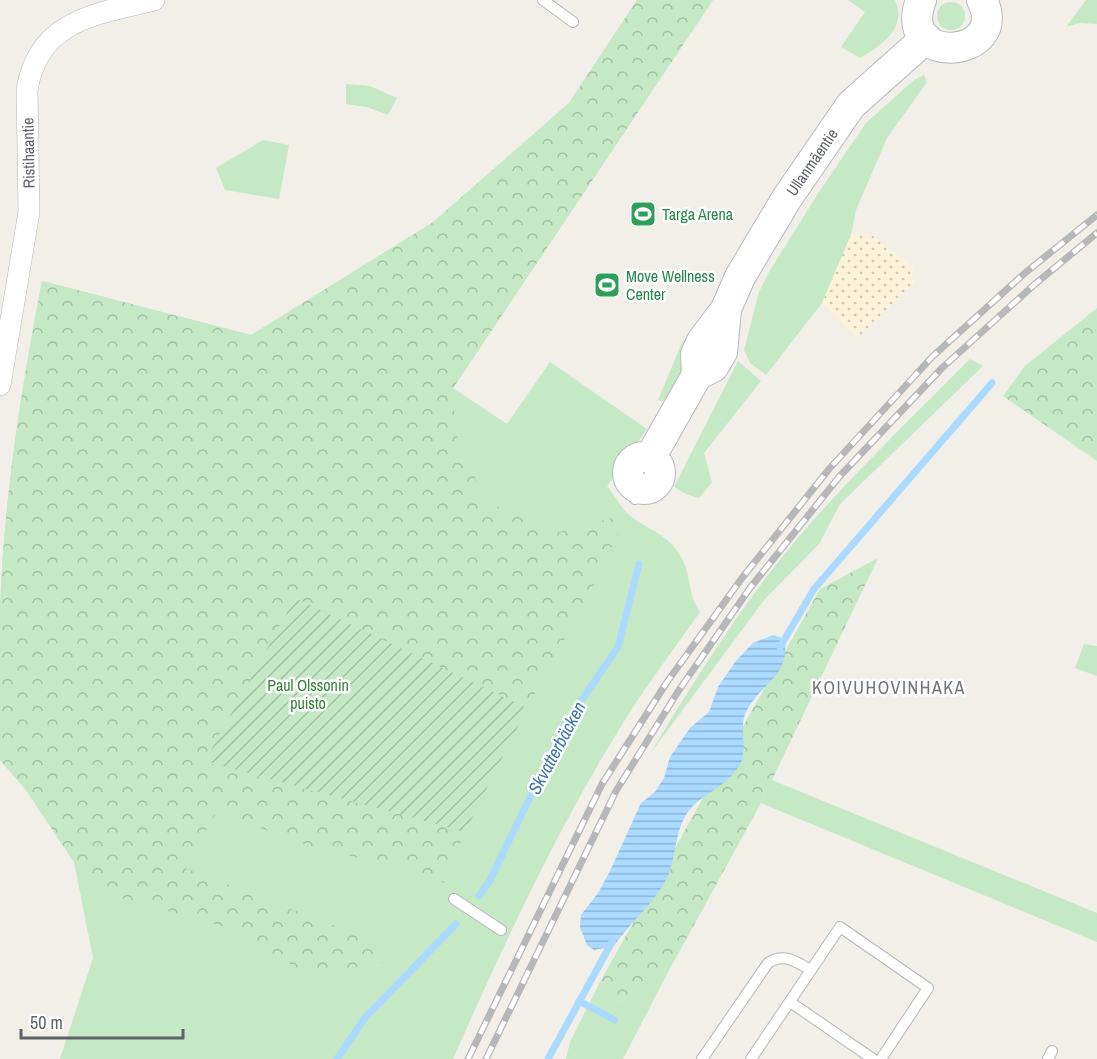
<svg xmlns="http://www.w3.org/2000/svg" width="1097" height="1059" viewBox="0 0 1097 1059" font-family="'Archivo Narrow',sans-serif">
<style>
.green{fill:#c5e8c5}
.forest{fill:url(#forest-crowns)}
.sand{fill:url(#sand-dots)}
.garden{fill:url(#garden-furrows)}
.water{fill:url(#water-rules)}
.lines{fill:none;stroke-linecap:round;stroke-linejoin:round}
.stream{stroke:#aadaff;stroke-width:7}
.lane-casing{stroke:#b5b8bc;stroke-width:12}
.street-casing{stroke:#b5b8bc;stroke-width:22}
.secondary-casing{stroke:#b6babf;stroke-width:32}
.lane{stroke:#fff;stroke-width:10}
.street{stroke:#fff;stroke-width:21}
.secondary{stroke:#fff;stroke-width:30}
.rail-casing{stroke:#b6b7b8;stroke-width:7}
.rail{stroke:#fff;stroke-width:4.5;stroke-dasharray:14;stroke-linecap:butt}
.labels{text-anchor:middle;stroke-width:5;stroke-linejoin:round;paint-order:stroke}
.street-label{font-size:16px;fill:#5f6368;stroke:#fff}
.leisure-label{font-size:16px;fill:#27864d;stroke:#fff;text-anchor:start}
.park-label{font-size:16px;fill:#348238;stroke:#fff}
.neighbourhood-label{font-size:18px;letter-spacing:1.5px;fill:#70757a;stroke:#fff}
.water-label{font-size:18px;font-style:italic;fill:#4174aa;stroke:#fff}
</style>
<defs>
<pattern id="forest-crowns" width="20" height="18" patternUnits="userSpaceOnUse" patternTransform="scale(1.5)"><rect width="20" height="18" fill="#c5e8c5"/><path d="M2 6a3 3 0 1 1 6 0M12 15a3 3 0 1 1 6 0" fill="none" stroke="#a3c0a4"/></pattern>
<pattern id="sand-dots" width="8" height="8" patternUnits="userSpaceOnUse" patternTransform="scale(1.5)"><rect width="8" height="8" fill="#fbf3d9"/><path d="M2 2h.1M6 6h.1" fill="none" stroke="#cec8b4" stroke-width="1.8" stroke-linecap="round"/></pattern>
<pattern id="garden-furrows" width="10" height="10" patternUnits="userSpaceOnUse" patternTransform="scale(1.5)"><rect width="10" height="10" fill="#c5e8c5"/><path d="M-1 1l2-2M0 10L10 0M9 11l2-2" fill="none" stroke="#a3c0a4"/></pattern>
<pattern id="water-rules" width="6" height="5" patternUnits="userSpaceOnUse" patternTransform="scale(1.5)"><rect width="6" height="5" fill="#aadaff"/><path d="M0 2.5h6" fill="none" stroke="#8eb4d2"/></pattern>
</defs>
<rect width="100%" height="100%" fill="#f1efe8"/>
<g class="green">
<path d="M 637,0 L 713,0 L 453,388 L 507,424 L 550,362 L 647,429 L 607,486 C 614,494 619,505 627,513 C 642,528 664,531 678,552 C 693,573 686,593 700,612 C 679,642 657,671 637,701 C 564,814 507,937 453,1059 L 60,1059 L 93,958 L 74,862 L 26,790 L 0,760 C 0,711 0,663 0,614 C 3,503 21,390 42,281 L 251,335 L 432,223 L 569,103 Z"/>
<path d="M 848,0 L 895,0 C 908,28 881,46 860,58 L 841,47 L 865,12 Z"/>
<polygon points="1086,0 1097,0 1097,24 1079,23 1066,27"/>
<circle cx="951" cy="16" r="14"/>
<polygon points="924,75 927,82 887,138 856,210 851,235 822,303 766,375 750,363 744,350 759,292 769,272 819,192 866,123 914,80"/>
<polygon points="346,84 370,86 397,98 388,115 367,107 346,104"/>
<polygon points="263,140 289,145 279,199 225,190 216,168"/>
<polygon points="683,340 693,345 671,403 658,400"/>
<path d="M 970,359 L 983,366 L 840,504 L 819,544 L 765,599 L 650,754 C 686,694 723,635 765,579 C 825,500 900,430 970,359 Z"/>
<polygon points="738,361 761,381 704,453 712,482 699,498 686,494 674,487"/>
<polygon points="1084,644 1097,646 1097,676 1075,668"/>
<polygon points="772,780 1097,913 1097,942 761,803"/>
<polygon points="667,974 623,1059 566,1059 570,1042 600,982 618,1002"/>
</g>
<g class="forest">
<path d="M 637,0 L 713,0 L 453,388 L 455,432 L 485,500 L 552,534 L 627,514 L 594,585 L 527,708 L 295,598 L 205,762 L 465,832 L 444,883 L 431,876 L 299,843 L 217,811 L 185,868 L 389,947 L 390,961 L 308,975 L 233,929 L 116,897 L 74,862 L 26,790 L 0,760 C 0,711 0,663 0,614 C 3,503 21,390 42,281 L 251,335 L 432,223 L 569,103 Z"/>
<polygon points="1097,308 1097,461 1003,396 1025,366"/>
<polygon points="878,558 761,803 667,974 618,1002 600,982 820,589"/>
</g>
<path class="sand" d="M 870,233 C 884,248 900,254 914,268 L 912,277 L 915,282 L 857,338 L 822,303 L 851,235 Z"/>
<polygon class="garden" points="295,598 527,708 465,832 205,761"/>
<path class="water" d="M 773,635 L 785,639 C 789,679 762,681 746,712 C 738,727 749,751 739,766 C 727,786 706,792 691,808 C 675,826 677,852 669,873 C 661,896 629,924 614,946 L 594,950 L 587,945 L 580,927 L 581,915 L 598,893 L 610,871 L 641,803 L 655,792 L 664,778 L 670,757 L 690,728 L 709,712 L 718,687 L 735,662 L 753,643 Z"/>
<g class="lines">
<g class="stream">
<polyline points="780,647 814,589 992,383"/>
<polyline points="479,896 489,882 566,723 618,647 639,564"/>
<polyline points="579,1001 615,1020"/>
<polyline points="337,1059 364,1019 456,924"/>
<polyline points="548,1059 613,940"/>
</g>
<g class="lane-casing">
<g id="lane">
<polyline points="543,0 573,22"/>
<polyline points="635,499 636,487"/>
<polyline points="454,899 501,930"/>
<polyline points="790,1002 873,1059"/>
<path d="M 702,1059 L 768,963 C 784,952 796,962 811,970"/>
<polyline points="751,1059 840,927 928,988 881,1059"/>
<polyline points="1048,1059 1052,1051"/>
</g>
</g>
<g class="street-casing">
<path id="street" d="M 0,385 L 29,212 L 27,90 C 38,20 96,14 154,0"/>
</g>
<g class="secondary-casing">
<g id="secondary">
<path d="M 921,0 C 895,69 1012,58 982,0"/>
<path id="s1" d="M 697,375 L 696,354 L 702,341 L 726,309 L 740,277 L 787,198 L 851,105 L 926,38"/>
<circle cx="644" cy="473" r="16"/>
<polyline points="650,458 697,375 713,367 722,352 726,309"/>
</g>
</g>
<use href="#lane" class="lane"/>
<use href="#street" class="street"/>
<use href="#secondary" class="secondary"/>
<g class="rail-casing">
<g id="rail">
<polyline points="468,1059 602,784 667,682 742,578 829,469 933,356 1025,273 1097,215"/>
<polyline points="486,1059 616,791 679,690 750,588 839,477 942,368 1035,284 1097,233"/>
</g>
</g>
<use href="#rail" class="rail"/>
</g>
<defs>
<g id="stadium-square" transform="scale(1.35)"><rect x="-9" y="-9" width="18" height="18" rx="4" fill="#2e9e5b" stroke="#fff"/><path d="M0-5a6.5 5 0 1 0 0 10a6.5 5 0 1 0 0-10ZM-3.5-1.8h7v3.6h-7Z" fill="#fff"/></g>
</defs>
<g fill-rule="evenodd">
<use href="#stadium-square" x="643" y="214"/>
<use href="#stadium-square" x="607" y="285"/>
</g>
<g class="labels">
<g class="street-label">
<text transform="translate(28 153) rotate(-91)" y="6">Ristihaantie</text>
<text dy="6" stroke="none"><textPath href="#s1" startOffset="246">Ullanmäentie</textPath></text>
</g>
<g class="leisure-label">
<text x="662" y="220">Targa Arena</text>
<text x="626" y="282">Move Wellness<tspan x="626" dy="18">Center</tspan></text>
</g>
<g class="park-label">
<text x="308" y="691">Paul Olssonin<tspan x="308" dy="18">puisto</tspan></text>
</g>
<g class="neighbourhood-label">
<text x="889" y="694">KOIVUHOVINHAKA</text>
</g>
<g class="water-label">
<text transform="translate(557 748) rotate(-62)" y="6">Skvatterbäcken</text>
</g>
</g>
<path d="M21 1029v9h162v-9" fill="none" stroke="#5f6368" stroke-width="3"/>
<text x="30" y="1029" font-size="18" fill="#5f6368" stroke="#ffffff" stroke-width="4.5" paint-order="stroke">50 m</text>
</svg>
